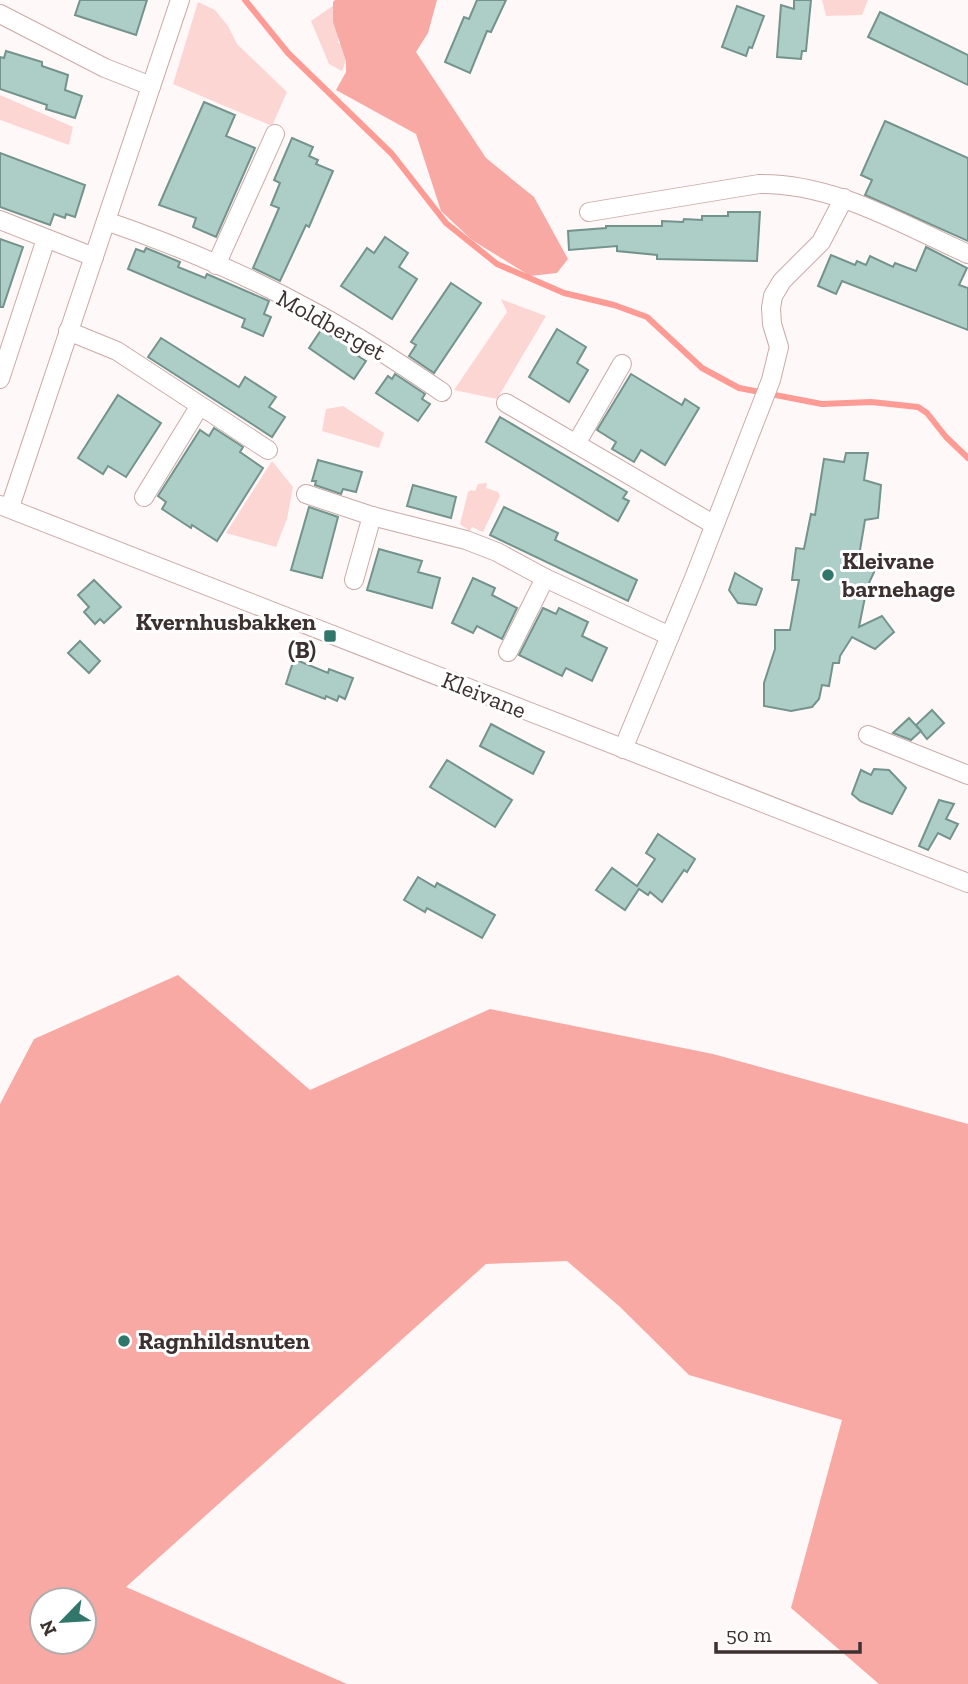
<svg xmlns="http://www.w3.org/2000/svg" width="968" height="1684" viewBox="0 0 968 1684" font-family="'Zilla Slab',serif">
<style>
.green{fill:#fcd6d3}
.forest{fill:#f9a9a4;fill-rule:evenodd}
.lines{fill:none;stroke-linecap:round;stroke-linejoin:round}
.stream{stroke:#fe9b95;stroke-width:6}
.building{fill:#adcdc7;stroke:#74938d;stroke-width:2}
.minor-casing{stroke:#c9aba8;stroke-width:20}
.minor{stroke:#fff;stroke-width:18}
.poi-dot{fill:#31766b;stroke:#fff;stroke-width:2.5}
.labels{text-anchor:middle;stroke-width:6;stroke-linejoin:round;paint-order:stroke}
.street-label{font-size:24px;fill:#3d3130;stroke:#fff}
.poi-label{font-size:24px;font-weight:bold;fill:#3d3130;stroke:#fff;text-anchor:start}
</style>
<rect width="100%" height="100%" fill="#fff8f8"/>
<g class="green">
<polygon points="822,0 868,0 862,15 826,16"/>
<polygon points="198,2 215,10 228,26 237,44 287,92 272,126 173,84"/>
<polygon points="334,5 340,24 338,43 350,49 342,71 329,64 311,21"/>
<polygon points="0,95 73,127 69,145 0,120"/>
<polygon points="501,299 546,316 497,399 454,390 507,312"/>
<polygon points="343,406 384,433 379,448 322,431 326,409"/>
<polygon points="272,461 293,487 287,519 276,547 226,533"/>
<polygon points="487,483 486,488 498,492 500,496 483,532 472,527 470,531 460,524 468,492 471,490 475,491 478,484"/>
</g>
<g class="forest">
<polygon points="335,0 437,0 428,33 416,52 486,158 534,197 568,259 557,273 530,276 472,240 441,211 416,134 336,90 346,72 346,61 333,22 333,2"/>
<path d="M 178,975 L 310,1090 L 490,1009 L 713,1054 L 968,1124 L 968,1684 L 879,1684 L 791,1608 L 842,1420 L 689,1375 L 619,1306 L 567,1261 L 486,1264 L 126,1587 L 347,1684 L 0,1684 L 0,1104 L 34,1039 ZM 84,1600 L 84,1642 L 42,1642 L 42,1600 Z"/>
</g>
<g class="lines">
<polyline class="stream" points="245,0 288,53 392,154 446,223 497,264 564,293 614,305 647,317 702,368 739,388 822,404 871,402 918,407 927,413 946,437 968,458"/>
</g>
<g class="building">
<polygon points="80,0 147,0 136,35 75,15"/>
<polygon points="477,0 506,0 491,32 487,31 470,73 445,62 464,17 469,19"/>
<polygon points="794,0 811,0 806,51 802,51 801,59 777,57 781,5 794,9"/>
<polygon points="737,6 764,16 752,48 749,47 746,56 722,47"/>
<polygon points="880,12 968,55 968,85 868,37"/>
<polygon points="6,51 42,62 42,66 68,75 65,90 82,96 75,118 46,109 47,105 0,89 0,57 4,58"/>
<polygon points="204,102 235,115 226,136 255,148 216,237 193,227 196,218 159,205"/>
<polygon points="885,121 968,158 968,241 865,195 872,180 861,175"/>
<polygon points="292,138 313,147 309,156 318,160 316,164 333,171 309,227 306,225 280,281 253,268 279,208 271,205 280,183 274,180"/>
<polygon points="0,153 85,185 75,217 66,214 65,218 54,214 50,225 0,207"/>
<polygon points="728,212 760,212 757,261 657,259 657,255 617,251 617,246 569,250 568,231 606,228 606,226 662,226 662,221 683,222 684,219 702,220 702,216 728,216"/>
<polygon points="385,237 408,253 399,267 417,279 392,319 341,286 367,248 374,253"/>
<polygon points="0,239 23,247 3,307 0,307"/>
<polygon points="926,247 967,268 959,285 968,288 968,330 842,281 836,294 818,286 831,255 855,265 857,261 866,265 870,256 893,267 895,263 916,271"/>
<polygon points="146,248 180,262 178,267 205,278 207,274 269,301 264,314 271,317 263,336 242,327 245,319 128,269 136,249 144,252"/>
<polygon points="451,283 481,303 434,373 409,356 416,345 411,342"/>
<polygon points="557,329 586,347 577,363 588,370 569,402 529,377"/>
<polygon points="321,330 361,352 358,356 366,361 354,379 309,348"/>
<polygon points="161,338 239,387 245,377 276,397 269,407 285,417 272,437 148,357"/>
<polygon points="395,374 425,394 422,399 430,404 418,421 376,393 388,376 392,379"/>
<polygon points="631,374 682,405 685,399 699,408 665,465 641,450 634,462 612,449 616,442 597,430"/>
<polygon points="118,395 161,423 126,477 108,466 103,474 78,458"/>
<polygon points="500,417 627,492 623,498 629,501 618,521 486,442"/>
<polygon points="214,428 243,447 240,452 263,468 217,541 192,525 191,528 162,509 166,502 158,496 200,430 209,436"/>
<polygon points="846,453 868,453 864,480 881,485 878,518 865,520 859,556 876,568 867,587 859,627 882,616 894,632 875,649 852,637 840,656 839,663 833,663 829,686 822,685 819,699 812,707 791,711 764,706 764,683 775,649 775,630 790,630 799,580 792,580 796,548 804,549 811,514 815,515 824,459 844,462"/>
<polygon points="318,460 362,472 356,492 343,489 341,494 315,485 316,481 312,481"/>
<polygon points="413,485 456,497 451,518 407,506"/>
<polygon points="309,507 338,517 322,578 291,570"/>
<polygon points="504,507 558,533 555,540 637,580 628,601 490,535"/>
<polygon points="379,549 422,561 418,572 440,578 432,608 367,590"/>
<polygon points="735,573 762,589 756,605 738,603 729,590"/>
<polygon points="473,578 495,588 492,595 517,608 502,639 477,626 473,633 452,623"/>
<polygon points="94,580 121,607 104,623 100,619 95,624 84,612 89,607 78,595"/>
<polygon points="543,608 556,614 559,608 588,622 582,636 607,648 592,681 566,668 562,676 519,655"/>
<polygon points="80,641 100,661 89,673 68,653"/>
<polygon points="294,659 328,673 329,669 353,678 345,699 339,696 337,701 326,696 325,699 286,684"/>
<polygon points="932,710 944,723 927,739 916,725"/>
<polygon points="909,718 921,731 911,740 893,733"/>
<polygon points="491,724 544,752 533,774 480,746"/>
<polygon points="447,760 512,800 495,827 430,787"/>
<polygon points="874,769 889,770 906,788 892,814 860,801 852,794 861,770 871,775"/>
<polygon points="939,800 954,804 946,819 958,824 950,839 938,833 928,850 919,846"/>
<polygon points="658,834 695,859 687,872 684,870 662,902 650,892 648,895 639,889 625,910 596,890 612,868 637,886 655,859 646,853"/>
<polygon points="418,877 435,887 437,883 495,915 482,938 427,908 425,912 404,900"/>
</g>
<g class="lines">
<g class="minor-casing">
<g id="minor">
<polyline points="0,14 105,68 151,86"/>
<path d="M 589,212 L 759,184 C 834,183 901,224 968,254"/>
<polyline points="0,220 94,257"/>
<path d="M 106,221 C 176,245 251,277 316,313 C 360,337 401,364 442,392"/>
<polyline points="216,265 275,134"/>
<polyline points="68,331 117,351 268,450"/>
<polyline points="0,379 46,239"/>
<polyline points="506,403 713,524"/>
<polyline points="576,444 622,364"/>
<polyline points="306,494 372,516 466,540 497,552 545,578 670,636"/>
<polyline points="144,497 199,407"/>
<polyline points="0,505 968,883"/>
<polyline points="10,507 180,0"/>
<polyline points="354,580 372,516"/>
<polyline points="508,652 545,578"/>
<polyline points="868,735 968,775"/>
<polyline points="623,749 694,578 771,380 779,347 772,324 771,308 773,296 782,281 821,242 844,198"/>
</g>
</g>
<use href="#minor" class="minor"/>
</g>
<g class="poi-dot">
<circle cx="828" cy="575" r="7"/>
<rect x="323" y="629" width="14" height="14" rx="3.5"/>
<circle cx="124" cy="1341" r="7"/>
</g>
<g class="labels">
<g class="street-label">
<text transform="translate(331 325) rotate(29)" y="8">Moldberget</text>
<text transform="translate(484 695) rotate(22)" y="8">Kleivane</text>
</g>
<g class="poi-label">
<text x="842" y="569">Kleivane<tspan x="842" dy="28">barnehage</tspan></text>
<text x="316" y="630" text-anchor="end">Kvernhusbakken<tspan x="316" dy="28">(B)</tspan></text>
<text x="138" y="1349">Ragnhildsnuten</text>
</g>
</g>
<g transform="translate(63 1621) rotate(245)"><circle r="33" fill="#ffffff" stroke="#b1adac" stroke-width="2"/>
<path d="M0-5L12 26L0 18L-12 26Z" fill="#31766b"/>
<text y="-10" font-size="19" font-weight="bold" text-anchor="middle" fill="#3d3130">N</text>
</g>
<path d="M716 1642v10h144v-10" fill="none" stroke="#3d3130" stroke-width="3.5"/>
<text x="726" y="1642" font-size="21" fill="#3d3130" stroke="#ffffff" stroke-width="5" paint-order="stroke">50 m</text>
</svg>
